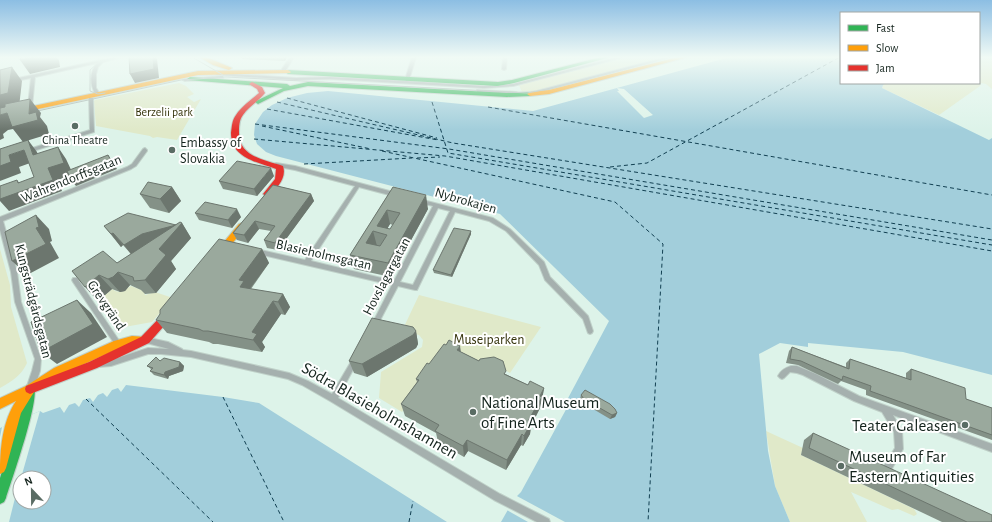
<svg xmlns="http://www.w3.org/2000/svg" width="992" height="522" viewBox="0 0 992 522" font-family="'Alegreya Sans',sans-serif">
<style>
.green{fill:#e0e9c9}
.water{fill:#a2cedb;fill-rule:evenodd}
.pier{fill:#ddf3e9}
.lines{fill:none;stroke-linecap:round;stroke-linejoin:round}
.ferry{stroke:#113f51;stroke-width:1;stroke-dasharray:4 3;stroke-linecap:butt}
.street-casing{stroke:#bfd0c8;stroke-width:2}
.fast-casing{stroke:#bfd0c8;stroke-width:2}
.slow-casing{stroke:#bfd0c8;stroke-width:2}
.jam-casing{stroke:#bfd0c8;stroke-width:2}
.street{fill:#a5b0ae;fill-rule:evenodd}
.fast{fill:#30b455;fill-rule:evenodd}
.slow{fill:#ff9f0a;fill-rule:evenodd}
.jam{fill:#e5322d;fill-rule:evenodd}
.tram{stroke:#a8b7b2;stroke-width:1}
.wall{fill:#849187;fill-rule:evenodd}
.shaded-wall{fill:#6c766e}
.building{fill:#9aa99d;stroke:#6c766e;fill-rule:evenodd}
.poi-dot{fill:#5a6c64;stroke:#fff;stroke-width:1.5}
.labels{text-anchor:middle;stroke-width:4;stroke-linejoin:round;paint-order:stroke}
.far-park-label{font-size:12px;fill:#35330b;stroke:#fff}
.far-poi-label{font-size:12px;fill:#14241d;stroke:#fff}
.poi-label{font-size:14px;fill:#14241d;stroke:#fff;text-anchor:start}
.street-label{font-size:14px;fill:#14241d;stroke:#fff}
.park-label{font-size:14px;fill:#35330b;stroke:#fff}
.near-poi-label{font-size:17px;fill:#14241d;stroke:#fff;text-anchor:start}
.near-street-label{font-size:17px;fill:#14241d;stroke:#fff}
</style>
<rect width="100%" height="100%" fill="#ddf3e9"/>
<g class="green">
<polygon points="627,57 656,57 655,59 621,70 536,91 522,92 519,85"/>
<polygon points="979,57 992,57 992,89 986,84 981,83 980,86 939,115 882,88 883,85 886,83 979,83"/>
<polygon points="179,83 186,86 194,94 187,97 194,102 201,99 177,140 157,137 153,138 150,136 96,126 94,101 95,100"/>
<path d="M 0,249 L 10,285 L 11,307 L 27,363 C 21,376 12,381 0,388 Z"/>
<path d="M 131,286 L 144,291 L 145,295 L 155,292 L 173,298 L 152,322 L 119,328 L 98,301 L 112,289 C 121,295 123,290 131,286 Z"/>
<polygon points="419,295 541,327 510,373 494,364 484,365 447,347 402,412 379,398 381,372 422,347 423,340 419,335 402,331"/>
<polygon points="766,431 803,448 801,455 914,509 917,514 914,516 898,509 892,510 851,492 867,522 790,522 775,486"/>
</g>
<g class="water">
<polygon points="730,57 841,57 841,83 886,83 883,85 882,88 989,140 992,138 992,375 903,352 808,343 808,347 780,343 759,354 768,451 775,486 790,522 501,522 514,499 521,492 569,404 566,402 609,321 500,214 276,156 266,152 257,144 254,135 255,124 263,112 272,105 287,98 307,93 328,91 533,111"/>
<path d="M 126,385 L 223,397 L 259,403 L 447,522 L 0,522 L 0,428 L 40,411 L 43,413 L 60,407 L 64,413 L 69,405 L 75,403 L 79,407 L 83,400 L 90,398 L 93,402 L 98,395 L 103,393 L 107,397 L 112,390 L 118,388 L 121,392 ZM 20,478 L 44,478 L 44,502 L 20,502 Z"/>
</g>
<g class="pier">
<polygon points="617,88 624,89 653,115 644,118 617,91 619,91"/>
<polygon points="40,411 21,478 20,478 9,522 0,522 0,437 2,427"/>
<polygon points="515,495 565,522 528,522 505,509"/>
</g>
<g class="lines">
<g class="ferry">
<polyline points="287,98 437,138"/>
<polyline points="277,102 453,143 992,229"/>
<polyline points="432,102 448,153 992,245"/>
<polyline points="488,107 992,195"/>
<polyline points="267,109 438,140"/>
<polyline points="255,124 449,149 992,240"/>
<polyline points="262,126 371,149"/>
<polyline points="254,139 445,156 992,251"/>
<polyline points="382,151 615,202 663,244 648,522"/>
<polyline points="417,158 440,157"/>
<polyline points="304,164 412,158"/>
<polyline points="610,167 647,163 840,57"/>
<polyline points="223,397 284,522"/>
<polyline points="86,399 213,522"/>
<polyline points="409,522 413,501"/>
</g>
<g class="street-casing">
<g id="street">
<path d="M 115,57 L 122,57 L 103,62 L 98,67 L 96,74 L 96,88 L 100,94 L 98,95 L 96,95 C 90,85 89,73 97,63 L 35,77 L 32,106 L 30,107 L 28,106 L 31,78 L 0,84 L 0,82 Z"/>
<polygon points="290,57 294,57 284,73 280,73 280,72"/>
<polygon points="412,57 416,57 409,80 407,81 484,86 513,84 618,57 624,57 513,86 484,88 330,79 296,80 217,75 215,74 217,73 296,78 330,77 406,81 405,80"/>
<polygon points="503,57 507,57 506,69 504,70 502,69"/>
<polygon points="667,57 673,57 537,93 535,93 533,92"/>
<polygon points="221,76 223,76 223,78 185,81 183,80 185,79"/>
<polygon points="477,90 516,92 518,93 516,94 479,92 477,92"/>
<polygon points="89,98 93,98 93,99 94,132 30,152 26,152 26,150 90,130"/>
<polygon points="145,148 147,150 147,151 136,166 131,169 3,221 17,272 21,302 41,359 40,371 34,389 33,391 30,392 27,391 26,389 32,371 35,359 15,302 11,272 0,230 0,217 127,167 132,164 143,149"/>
<path d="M 276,163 L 295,166 L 397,193 L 400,195 L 397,197 L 359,187 L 311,261 L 394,281 L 433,206 L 417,202 L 416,201 L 417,200 L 419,199 L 493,218 L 510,229 L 544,262 L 550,277 L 588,316 L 593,331 L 592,333 L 590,334 L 588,333 L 583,319 L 545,280 L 539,265 L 506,231 L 489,221 L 455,212 L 417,290 L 415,290 L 398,286 L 376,328 L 374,329 L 372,328 L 371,326 L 392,285 L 254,253 L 253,251 L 254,249 L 256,249 L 305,260 L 355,186 L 295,170 L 274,166 L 273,165 ZM 438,208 L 450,211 L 413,285 L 400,282 Z"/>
<polygon points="73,278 77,278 120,342 121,344 120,346 118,347 116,346 73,282 72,280"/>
<polygon points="145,337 168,342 182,349 183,350 191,351 289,373 308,381 332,394 352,360 354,359 356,360 357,362 356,364 338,398 500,494 549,519 550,522 537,522 494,500 330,401 302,385 288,379 191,357 161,354 148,354 111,366 99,367 97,366 96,364 97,362 111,360 148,348 169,349 143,342 142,340 143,338"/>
<path d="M 791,366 L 797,366 L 816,374 L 859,396 L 992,444 L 992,452 L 893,415 L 902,431 L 903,449 L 890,472 L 887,473 L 884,472 L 883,469 L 884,466 L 895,448 L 894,432 L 882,412 L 854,401 L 803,375 L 797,373 L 790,372 L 784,378 L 782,379 L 780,378 L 778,376 C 781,370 785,368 791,366 Z"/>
</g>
</g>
<g class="fast-casing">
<g id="fast">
<polygon points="601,57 611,57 514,83 498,86 288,74 285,72 288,70 498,82 512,80"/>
<polygon points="190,77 287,84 290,86 308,82 507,93 530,92 533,94 530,96 507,97 308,86 284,91 258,104 255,102 256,101 283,88 188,80 187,79"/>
<path d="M 30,384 L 34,386 C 40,400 12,479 6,498 L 4,502 L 0,504 L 0,478 L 22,406 L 26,386 Z"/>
</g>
</g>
<g class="slow-casing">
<g id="slow">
<polygon points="199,57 206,57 232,68 229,70 213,65"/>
<polygon points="678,57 688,57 549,94 530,96 527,94 530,92 549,90"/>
<polygon points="288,70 291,72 290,73 198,75 24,112 21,110 24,108 198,71"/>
<polygon points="242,223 245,224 246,226 245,228 225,252 219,252 218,250 219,248 239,224"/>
<path d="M 132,336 L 146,337 L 147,340 L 146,343 L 132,344 L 120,348 L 62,374 L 34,392 L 21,413 L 6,468 L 4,472 L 0,474 C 0,450 2,422 16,401 L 0,409 L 0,398 L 26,386 L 54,368 L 114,341 Z"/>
</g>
</g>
<g class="jam-casing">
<g id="jam">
<path d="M 252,82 L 262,87 L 265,93 C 259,101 249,106 243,115 C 239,120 239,127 239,133 C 239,157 265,160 283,166 C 287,178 277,187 270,196 L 267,197 L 263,194 L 275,179 L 276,169 C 257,162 231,158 231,133 C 232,126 232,120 236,115 C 242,106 251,100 259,93 L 257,89 L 249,84 Z"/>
<polygon points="168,311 171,312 173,315 171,318 149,343 97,368 30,394 26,392 25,389 26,386 89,362 141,337 165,312"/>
</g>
</g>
<use href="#street" class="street"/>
<use href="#fast" class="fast"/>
<use href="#slow" class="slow"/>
<use href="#jam" class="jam"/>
<g class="tram">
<polyline points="192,57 223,75"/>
<polyline points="491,87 513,85 622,57"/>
<polyline points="105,93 98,94 90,91 90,70 98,63 120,57"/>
<polyline points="28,113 181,80 226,77 527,93 549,89 671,57"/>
</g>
</g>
<g class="wall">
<polygon points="241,57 287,57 285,61 242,59"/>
<polygon points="274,176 257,196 223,189 219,181"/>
<polygon points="273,185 311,194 314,201 278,250 267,248 264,240 271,231 259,229 248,243 237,240 233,233"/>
<polygon points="172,187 181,201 169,213 150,208 140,194"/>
<path d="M 393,187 L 428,209 L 391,277 L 354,269 L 350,255 ZM 390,224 L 393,225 L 390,229 L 387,229 Z"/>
<polygon points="195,213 241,217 232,228 199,220"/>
<polygon points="182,223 191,238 171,261 176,269 156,293 145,294 141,290 130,285 125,291 120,292 112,289 98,301 72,271 117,263 131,254 123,245 121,247 104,226 176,225"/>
<polygon points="471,231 471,234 452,277 434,273 433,270"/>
<polygon points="262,249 269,263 251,289 283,294 290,307 285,315 281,314 262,342 265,347 262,352 218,344 213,344 209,342 167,333 156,320"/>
<polygon points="416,331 418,344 416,348 367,377 354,373 349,361"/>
<polygon points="792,347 846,367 846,363 850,359 906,378 906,373 911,369 966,399 992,408 992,440 866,395 866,390 841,381 838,384 798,365 786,363 789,351"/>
<polygon points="461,352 528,385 544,388 542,400 541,403 540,408 531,426 530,434 523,446 521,445 506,470 468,451 464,457 438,442 436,433 405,416 401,404 417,382 416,379"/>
<polygon points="160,361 180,362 184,366 183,371 169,376 168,379 154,375 150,371 151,369 147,366"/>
<polygon points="581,395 617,413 615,417 610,419 583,403 580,399"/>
<polygon points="813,433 992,522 942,522 801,455 804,440"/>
</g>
<g class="shaded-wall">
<polygon points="34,57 56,57 59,60 60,67 30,74 20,60"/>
<polygon points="153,57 156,57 157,59 159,78 135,83 130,74"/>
<polygon points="284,57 287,57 285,61"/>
<polygon points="12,67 22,81 19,107 0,112 0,95"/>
<polygon points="30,99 41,113 40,117 47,126 49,134 23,142 13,129 8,130 3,134 4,138 0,140 0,115 7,113 29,114"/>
<polygon points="28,140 37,152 42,167 33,155"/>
<polygon points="58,147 66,159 73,174 58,180 62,191 9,211 0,201 0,199 18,183 17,180 25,190 48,168"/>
<polygon points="24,150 33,162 19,167 21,173 0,181 0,166 9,155"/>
<polygon points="108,155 117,169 76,186 72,181"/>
<polygon points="271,168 274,176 257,196 254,189"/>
<polygon points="172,187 181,201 169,213 160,199"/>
<polygon points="311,194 314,201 278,250 275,243"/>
<polygon points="426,195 428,209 391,277 388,263"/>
<polygon points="237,209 241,217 232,228 228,220"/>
<polygon points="387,210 390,224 384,234 377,226"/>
<polygon points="36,215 49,229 52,241 50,242 59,258 27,275 12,261 36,228"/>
<polygon points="255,221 259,229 248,243 244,235"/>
<polygon points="182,223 191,238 171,261 176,269 156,293 145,280 159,249 134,258 124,245 142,234"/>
<polygon points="373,231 377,246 366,243"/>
<polygon points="471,231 471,234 452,277 451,275"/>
<polygon points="113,233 123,245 121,247 111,234"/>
<polygon points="262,249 269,263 249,290 240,287 239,280"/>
<polygon points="118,272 130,285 125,291 120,292 108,279"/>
<polygon points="99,275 112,289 98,301 85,287"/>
<polygon points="283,294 290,307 285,315 278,302"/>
<polygon points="77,300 91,313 107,337 57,364 41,352"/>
<polygon points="273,301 281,314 262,342 265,347 262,352 253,340 252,332"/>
<polygon points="416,331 418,344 416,348 367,377 362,364"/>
<polygon points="460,346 462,359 457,350"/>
<polygon points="180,362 184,366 183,371 169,376 168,379 164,375 165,372"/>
<polygon points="544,388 542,400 541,403 540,408 531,426 530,434 523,446 524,436 528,421"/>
<polygon points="617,413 615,417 610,419 612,415"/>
<polygon points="522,434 521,445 506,470 507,460"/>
<polygon points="467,440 468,451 464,457 463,446"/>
</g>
<g class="building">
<polygon points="21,57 34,57 20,60"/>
<polygon points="129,57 153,57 154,69 130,74"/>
<polygon points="12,67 8,93 0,95 0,70"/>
<polygon points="30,99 29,114 36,112 38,120 12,127 7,113 0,115 0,108 5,107 5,104"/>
<polygon points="28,140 33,155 58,147 64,163 48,168 53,180 0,199 0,186 17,180 18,183 34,177 24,150 9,155 11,162 0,166 0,149"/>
<polygon points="108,155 113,164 72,181 67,171"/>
<polygon points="237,161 271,168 254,189 219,181"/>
<polygon points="148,182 172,187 160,199 140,194"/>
<polygon points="273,185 311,194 275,243 264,240 275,226 255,221 244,235 233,233"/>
<path d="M 393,187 L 426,195 L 388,263 L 350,255 ZM 387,210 L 400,213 L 390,229 L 377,226 ZM 373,231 L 387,235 L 380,246 L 366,243 Z"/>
<polygon points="205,202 237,209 228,220 195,213"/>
<polygon points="128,213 176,225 142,234 124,245 113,233 111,234 104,226"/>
<polygon points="36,215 39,227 36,228 46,244 12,261 5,232"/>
<polygon points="180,222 182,223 159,249 166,255 145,280 134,281 133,277 118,272 113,277 108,279 99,275 85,287 72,271 103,251 117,263"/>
<polygon points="454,228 471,231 451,275 433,270"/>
<polygon points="219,239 262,249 239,280 244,281 240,287 283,294 278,302 273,301 252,332 257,334 253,340 208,331 203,331 199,329 156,320 160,314 160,310"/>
<polygon points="77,300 93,324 41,352 31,322"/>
<polygon points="372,318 413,327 416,331 413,335 362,364 349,361"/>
<polygon points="449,340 460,346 457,350 479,361 480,359 494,357 503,361 506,371 504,374 528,385 530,381 544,388 540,396 542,397 528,421 531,423 524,436 522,434 507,460 467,440 463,446 435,431 439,425 401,404 419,380 416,379 427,363 429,364 444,344 446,345"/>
<polygon points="792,347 849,369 850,359 911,380 911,369 965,388 966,399 992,408 992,435 870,391 871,386 843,376 842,380 801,361 790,359"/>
<polygon points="156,357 160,361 164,358 180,362 179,367 165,372 164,375 150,371 153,368 147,366"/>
<polygon points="585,390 610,404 615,409 617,413 612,415 584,399 581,395"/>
<polygon points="813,433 992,515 992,522 967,522 809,448"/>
</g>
<linearGradient id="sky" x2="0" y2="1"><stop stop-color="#8cbee3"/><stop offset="0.44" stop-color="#f0faf5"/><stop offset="1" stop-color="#f0faf5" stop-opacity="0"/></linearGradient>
<rect width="992" height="130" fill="url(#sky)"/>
<g class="poi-dot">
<circle cx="75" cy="126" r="4"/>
<circle cx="172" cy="150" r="4"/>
<circle cx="473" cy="412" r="4"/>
<circle cx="965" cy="425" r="4"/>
<circle cx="841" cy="466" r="4"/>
</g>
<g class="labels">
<g class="far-park-label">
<text x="164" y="116">Berzelii park</text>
</g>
<g class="far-poi-label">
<text x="75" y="144">China Theatre</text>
</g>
<g class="poi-label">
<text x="180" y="147">Embassy of<tspan x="180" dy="16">Slovakia</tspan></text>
</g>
<g class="street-label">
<text transform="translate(71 178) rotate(-22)" y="5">Wahrendorffsgatan</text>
<text transform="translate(466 200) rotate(16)" y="5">Nybrokajen</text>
<text transform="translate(324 254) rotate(13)" y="5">Blasieholmsgatan</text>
<text transform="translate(386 276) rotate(-62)" y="5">Hovslagargatan</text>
<text transform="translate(34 301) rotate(76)" y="5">Kungsträdgårdsgatan</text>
<text transform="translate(107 305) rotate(56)" y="5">Grevgränd</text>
</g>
<g class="park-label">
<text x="489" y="344">Museiparken</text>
</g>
<g class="near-poi-label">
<text x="481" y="408">National Museum<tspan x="481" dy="20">of Fine Arts</tspan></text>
<text x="957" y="431" text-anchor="end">Teater Galeasen</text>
<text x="849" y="462">Museum of Far<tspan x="849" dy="20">Eastern Antiquities</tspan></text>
</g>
<g class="near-street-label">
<text transform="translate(380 410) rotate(30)" y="6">Södra Blasieholmshamnen</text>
</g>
</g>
<rect x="840" y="12" width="140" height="72" fill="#ffffff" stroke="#a1a7a5"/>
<rect x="848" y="25" width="20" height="6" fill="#30b455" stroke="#a1a7a5"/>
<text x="876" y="32" font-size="12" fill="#14241d">Fast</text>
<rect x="848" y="45" width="20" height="6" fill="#ff9f0a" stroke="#a1a7a5"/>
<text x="876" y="52" font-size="12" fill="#14241d">Slow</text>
<rect x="848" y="65" width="20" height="6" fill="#e5322d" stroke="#a1a7a5"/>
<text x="876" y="72" font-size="12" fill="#14241d">Jam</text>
<g transform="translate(32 490) rotate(338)"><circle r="19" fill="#ffffff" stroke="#a1a7a5"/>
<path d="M0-3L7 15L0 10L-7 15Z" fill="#5a6c64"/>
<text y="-6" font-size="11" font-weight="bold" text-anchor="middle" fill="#14241d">N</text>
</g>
</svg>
